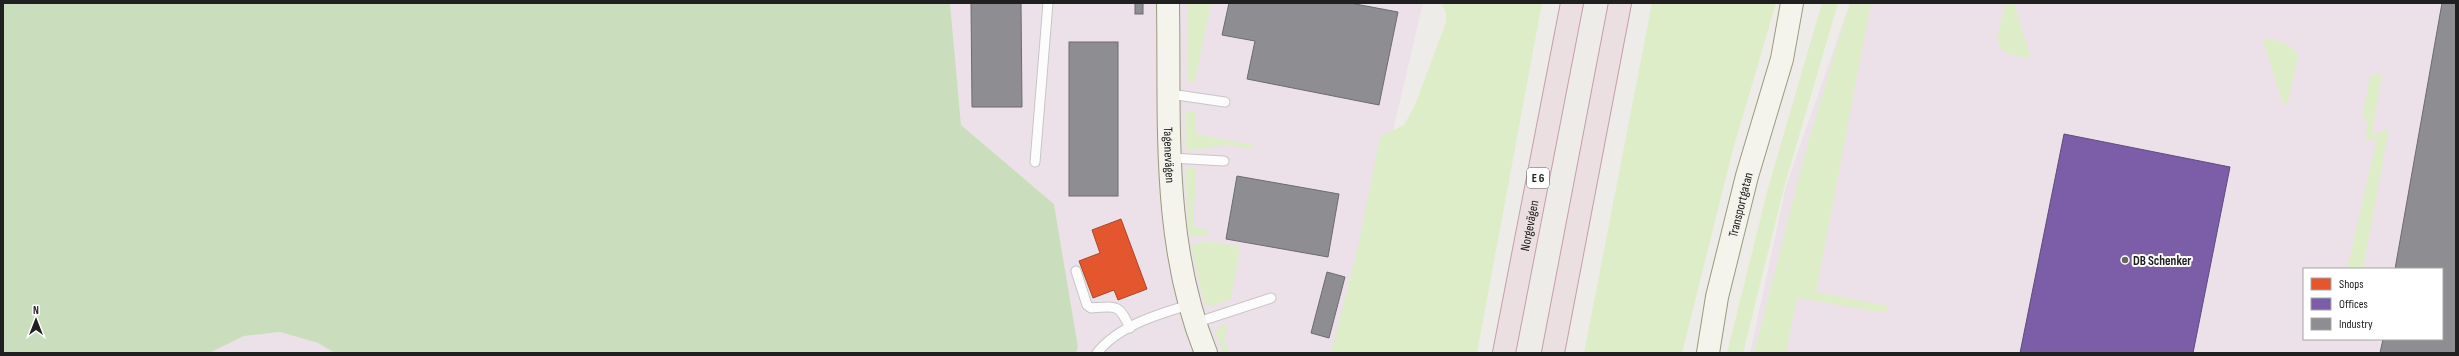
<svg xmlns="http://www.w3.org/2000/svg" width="2459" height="356" viewBox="0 0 2459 356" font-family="'Sofia Sans Condensed',sans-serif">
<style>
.industrial{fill:#ece1e8;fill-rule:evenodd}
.grass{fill:#ddedc7}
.forest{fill:#cadebe}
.shops{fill:#e4572e;stroke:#a9462a}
.offices{fill:#7b5ea7;stroke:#604b7e}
.industry{fill:#8d8d92;stroke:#6c6c70}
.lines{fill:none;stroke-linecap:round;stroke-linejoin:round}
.lane-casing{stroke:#c7c6c5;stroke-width:11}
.secondary-casing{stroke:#999a7f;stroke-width:24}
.highway-casing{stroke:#c59eac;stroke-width:24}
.lane{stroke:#fcfcfc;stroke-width:9}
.secondary{stroke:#f4f4ec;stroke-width:22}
.highway{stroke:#ebdfe1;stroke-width:22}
.poi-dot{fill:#686766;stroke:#fff;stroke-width:1.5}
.labels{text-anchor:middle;stroke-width:4;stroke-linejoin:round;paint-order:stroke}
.shield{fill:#fff;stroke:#636363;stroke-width:1}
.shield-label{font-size:12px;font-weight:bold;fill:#202020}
.street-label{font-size:13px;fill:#202020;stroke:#fff}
.poi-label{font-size:13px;font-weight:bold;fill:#202020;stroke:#fff;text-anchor:start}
</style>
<rect width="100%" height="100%" fill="#eeece9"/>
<g class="industrial">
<polygon points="950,3 1423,3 1341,353 1076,353 1078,347 1054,204 961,125"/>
<path d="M 1850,3 L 2456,3 L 2456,353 L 1750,353 L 1786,186 ZM 2304,269 L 2442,269 L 2442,339 L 2304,339 Z"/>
<polygon points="280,332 318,343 335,353 209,353 244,336"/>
</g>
<g class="grass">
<polygon points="1187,3 1211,3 1195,81 1188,81"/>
<polygon points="1441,3 1542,3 1477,353 1331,353 1358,247 1380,137 1404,125 1415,105 1446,22 1446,13"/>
<polygon points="1652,3 1776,3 1732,153 1682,353 1584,353"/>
<polygon points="1822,3 1838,3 1785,184 1743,353 1727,353 1768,188"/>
<polygon points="1850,3 1871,3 1816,292 1888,306 1888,310 1879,312 1799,298 1796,303 1786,353 1754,353 1807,146"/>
<path d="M 2005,3 L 2014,3 L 2031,58 C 1986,55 1998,38 2005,3 Z"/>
<polygon points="2262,38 2283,42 2297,52 2297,61 2287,105 2282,101"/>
<polygon points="2382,73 2372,133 2374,134 2389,129 2363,269 2347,269 2377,138 2366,141 2367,119 2363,121 2362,119 2370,76"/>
<polygon points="1196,110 1196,134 1254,145 1254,149 1226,145 1187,151 1185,146 1186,112"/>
<polygon points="1188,167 1196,169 1193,227 1208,230 1207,235 1189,237 1185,170"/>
<polygon points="1208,241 1240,247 1231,299 1210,307 1204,302 1191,245"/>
<polygon points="1226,323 1227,328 1224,340 1229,353 1223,353 1216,333 1217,329"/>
</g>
<polygon class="forest" points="3,3 950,3 961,125 1054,204 1078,347 1076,353 335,353 318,343 280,332 244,336 209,353 3,353"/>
<polygon class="shops" points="1121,219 1147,289 1118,300 1114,290 1093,298 1079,261 1100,253 1092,230"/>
<polygon class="offices" points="2064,134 2230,167 2193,353 2020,353"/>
<g class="industry">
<polygon points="971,3 1021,3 1022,107 972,107"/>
<rect x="1135" y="3" width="8" height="11"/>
<polygon points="1229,3 1350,3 1398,12 1379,105 1247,79 1255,41 1222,35"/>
<polygon points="2442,3 2456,3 2456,353 2380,353 2383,339 2442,339 2442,269 2395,269"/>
<rect x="1069" y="42" width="49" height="154"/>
<polygon points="1237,176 1339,194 1328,257 1226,239"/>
<polygon points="1327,272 1345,277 1329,338 1311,333"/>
</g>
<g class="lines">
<g class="lane-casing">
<g id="lane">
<polyline points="1170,94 1225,102"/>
<polyline points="1171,158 1224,161"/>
<polyline points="1035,162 1048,3"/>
<path d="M 1076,271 L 1087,305 L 1091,308 C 1117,306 1119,304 1130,328"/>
<polyline points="1195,323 1271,298"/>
<path d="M 1097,353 C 1118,326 1158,314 1189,305"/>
</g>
</g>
<g class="secondary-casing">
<g id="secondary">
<path id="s1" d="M 1168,3 C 1170,120 1161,242 1206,353"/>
<path id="s2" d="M 1708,353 L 1717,297 L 1747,176 L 1782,59 L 1792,3"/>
</g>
</g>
<g class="highway-casing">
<g id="highway">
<path id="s3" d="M 1504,353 L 1572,3"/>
<polyline points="1553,353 1620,3"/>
</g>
</g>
<use href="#lane" class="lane"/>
<use href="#secondary" class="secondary"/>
<use href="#highway" class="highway"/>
</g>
<circle class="poi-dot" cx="2125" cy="260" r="4"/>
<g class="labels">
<rect class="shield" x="1527" y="168" width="22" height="20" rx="3"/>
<g class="shield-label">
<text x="1538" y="182">E 6</text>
</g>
<g class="street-label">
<text dy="5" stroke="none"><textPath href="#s1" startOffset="152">Tagenevägen</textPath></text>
<text dy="5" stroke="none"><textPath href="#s2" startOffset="152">Transportgatan</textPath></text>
<text dy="5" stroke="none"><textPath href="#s3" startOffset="130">Norgevägen</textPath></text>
</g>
<g class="poi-label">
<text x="2133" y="265">DB Schenker</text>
</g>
</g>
<rect width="2459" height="356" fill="none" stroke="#202020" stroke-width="8"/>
<rect x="2303" y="268" width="140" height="72" fill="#ffffff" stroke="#a6a6a6"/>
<rect x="2311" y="278" width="20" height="12" fill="#e4572e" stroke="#a6a6a6"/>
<text x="2339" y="288" font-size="12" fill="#202020">Shops</text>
<rect x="2311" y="298" width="20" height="12" fill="#7b5ea7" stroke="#a6a6a6"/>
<text x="2339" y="308" font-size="12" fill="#202020">Offices</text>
<rect x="2311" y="318" width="20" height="12" fill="#8d8d92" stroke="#a6a6a6"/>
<text x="2339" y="328" font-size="12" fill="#202020">Industry</text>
<g transform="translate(36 320)" stroke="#ffffff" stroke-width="3" paint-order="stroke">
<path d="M0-3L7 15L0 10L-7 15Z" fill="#202020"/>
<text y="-6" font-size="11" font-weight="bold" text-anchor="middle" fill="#202020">N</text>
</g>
</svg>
